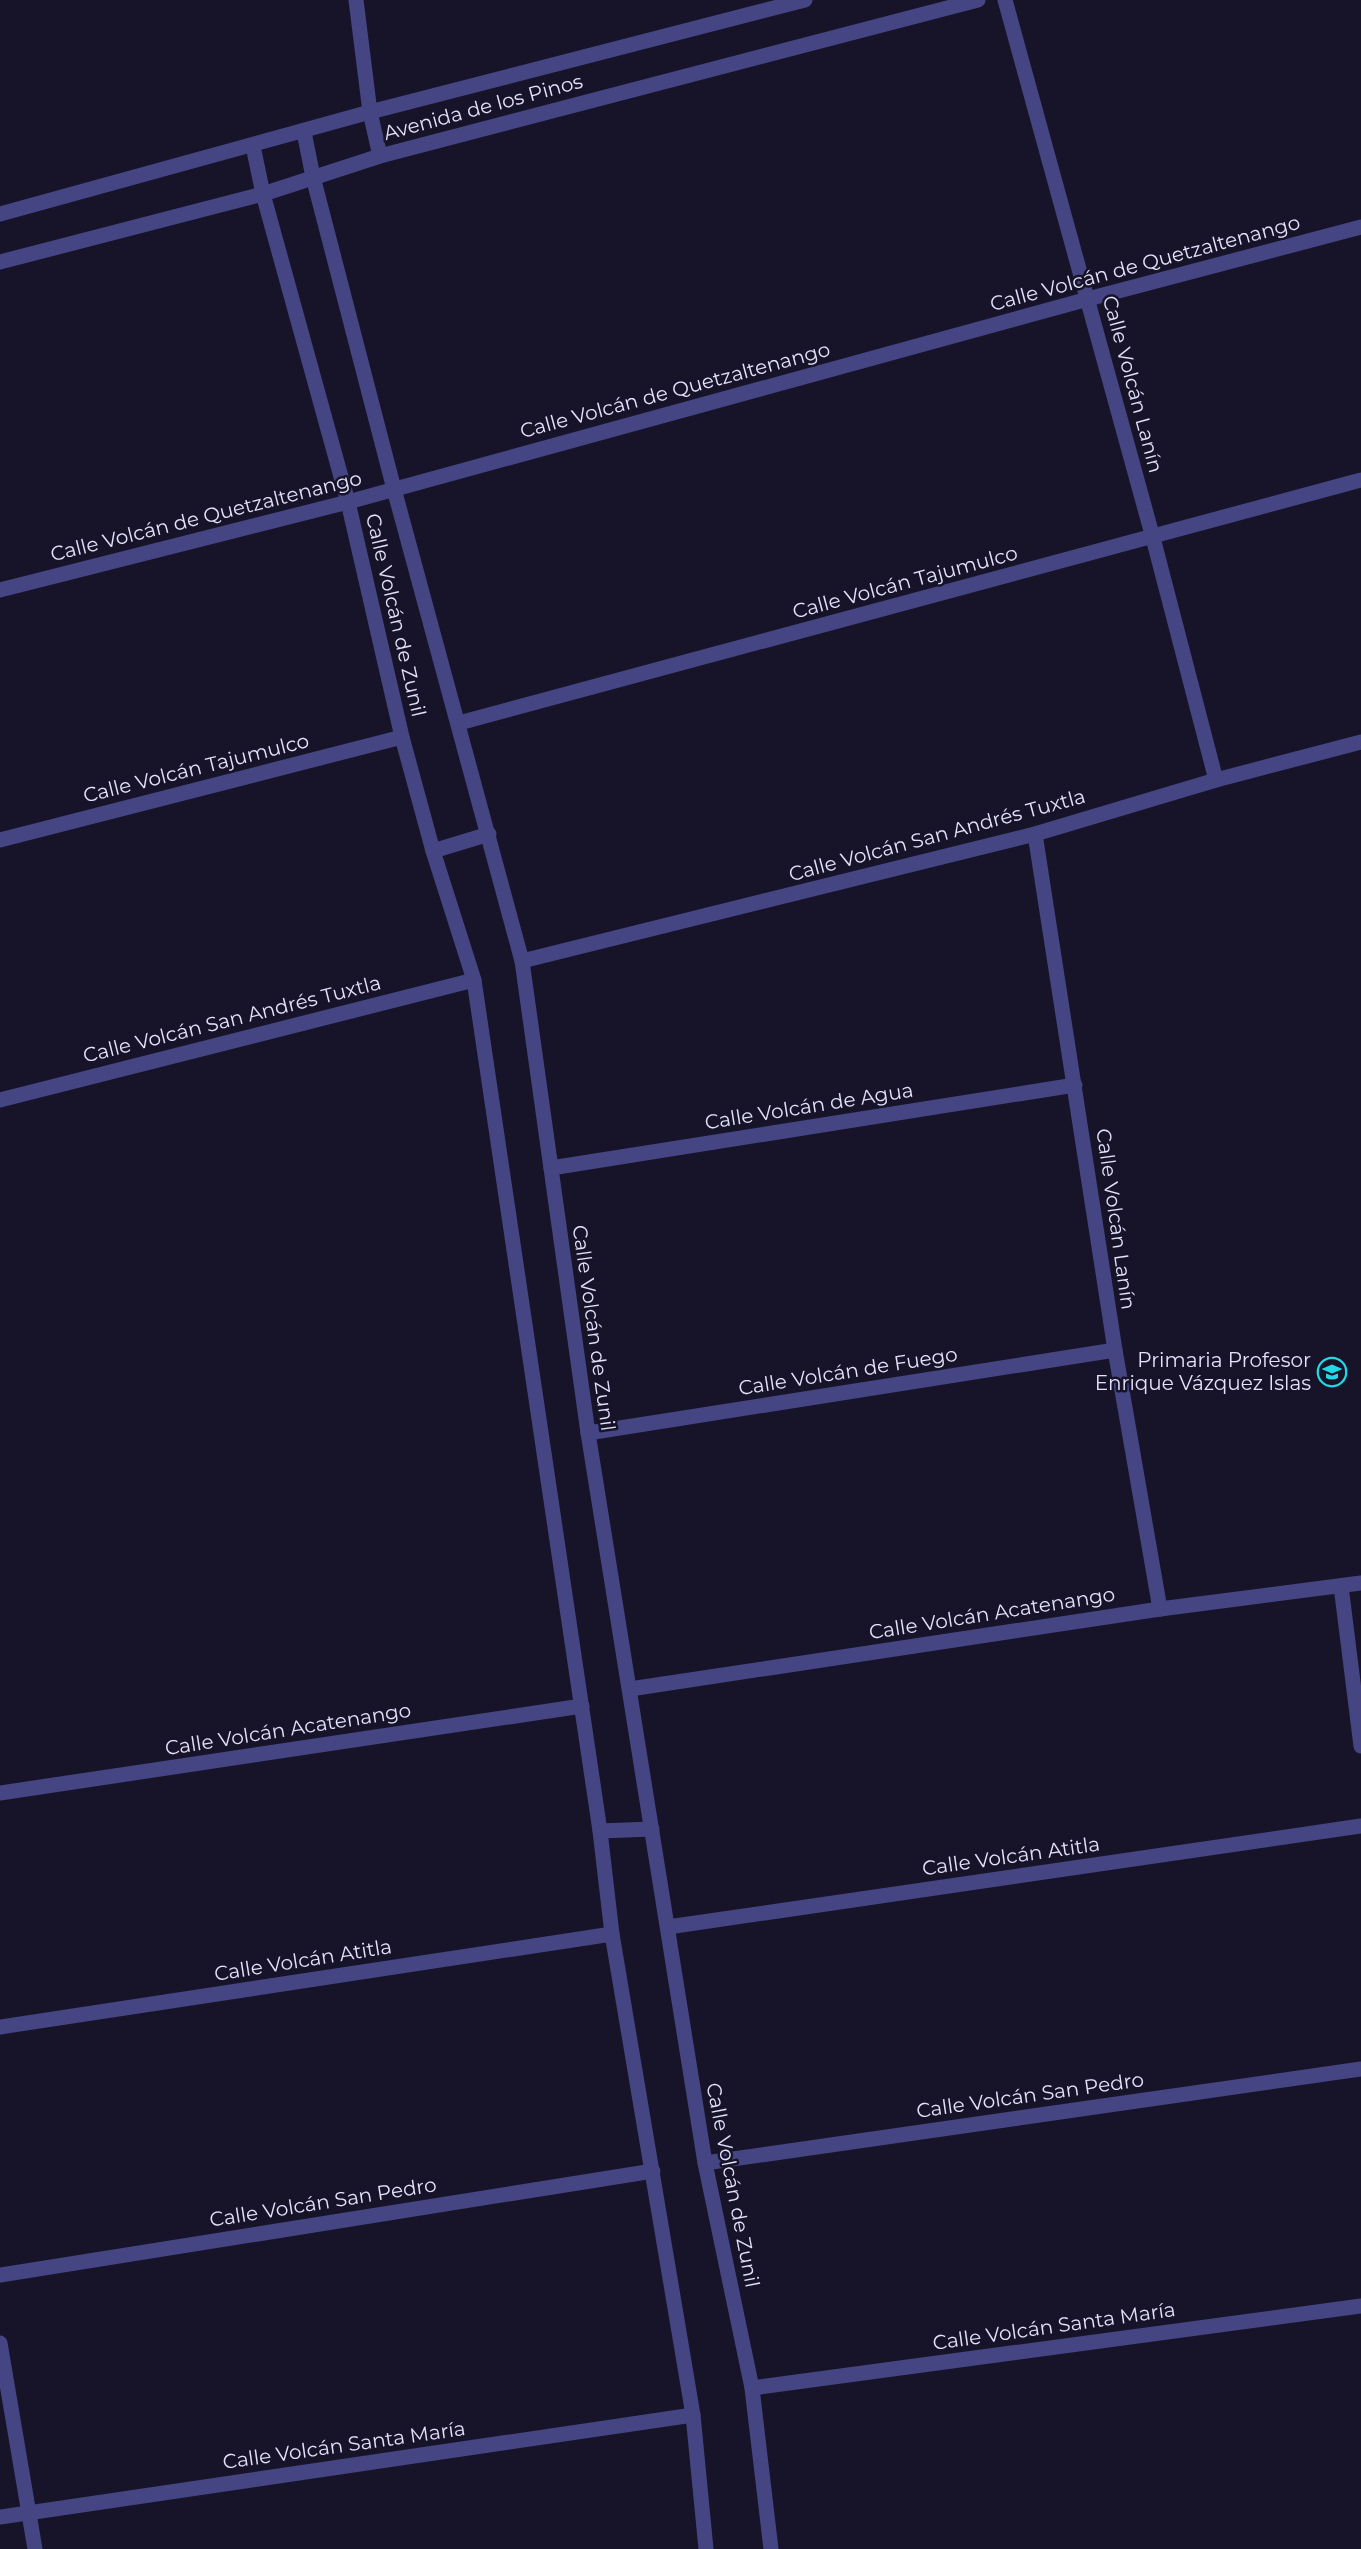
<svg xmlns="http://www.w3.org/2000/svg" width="1361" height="2549" viewBox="0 0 1361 2549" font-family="Montserrat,sans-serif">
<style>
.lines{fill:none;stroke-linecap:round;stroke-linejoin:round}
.minor{stroke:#454583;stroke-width:15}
.tertiary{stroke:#454583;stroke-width:15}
.labels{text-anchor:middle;stroke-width:5;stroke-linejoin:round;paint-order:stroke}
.street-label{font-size:20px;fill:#e3e1fb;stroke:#17142a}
.poi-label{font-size:20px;fill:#e3e1fb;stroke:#17142a;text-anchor:end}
</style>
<rect width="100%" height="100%" fill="#17142a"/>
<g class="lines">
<g class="minor">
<polyline points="356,0 370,112 380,156"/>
<polyline points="1005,0 1153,538 1216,780"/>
<polyline points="304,132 313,177 394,489 522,961 588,1433 705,2163 752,2388 771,2549"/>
<polyline points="253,146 263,194 348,502 402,737 433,851 474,980 600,1831 612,1934 693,2415 706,2549"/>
<polyline points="0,590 348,502 1088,299 1361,227"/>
<polyline points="459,723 1361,480"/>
<polyline points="1035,834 1115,1350 1160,1609"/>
<polyline points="0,840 402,737"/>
<polyline points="433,851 489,834"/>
<polyline points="522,961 1035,834 1216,780 1361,742"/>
<polyline points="0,1100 474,980"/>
<polyline points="551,1168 1075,1085"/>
<polyline points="588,1433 1115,1350"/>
<polyline points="1341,1586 1361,1746"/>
<polyline points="630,1689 1160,1609 1361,1583"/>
<polyline points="0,1793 582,1706"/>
<polyline points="600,1831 652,1829"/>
<polyline points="668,1927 1361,1826"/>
<polyline points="0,2027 612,1934"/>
<polyline points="705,2163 1361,2069"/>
<polyline points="0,2275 653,2171"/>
<polyline points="0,2343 35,2549"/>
<polyline points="752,2388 1361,2306"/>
<polyline points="0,2517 693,2415"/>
</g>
<g class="tertiary">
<polyline points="0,214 370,112 805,0"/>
<polyline points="0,262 263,194 380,156 978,0"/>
</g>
</g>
<defs>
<g id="school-ring" transform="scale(1.5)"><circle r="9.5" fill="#17142a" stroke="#23d8e5" stroke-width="1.5"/><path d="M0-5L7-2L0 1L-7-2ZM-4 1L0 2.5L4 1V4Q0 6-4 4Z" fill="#23d8e5"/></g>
</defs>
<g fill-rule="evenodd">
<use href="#school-ring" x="1332" y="1372"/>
</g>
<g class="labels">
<g class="street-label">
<text transform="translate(483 107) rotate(-15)" y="7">Avenida de los Pinos</text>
<text transform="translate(1145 263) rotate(-15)" y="7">Calle Volcán de Quetzaltenango</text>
<text transform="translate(1133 384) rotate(75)" y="7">Calle Volcán Lanín</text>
<text transform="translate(675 390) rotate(-15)" y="7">Calle Volcán de Quetzaltenango</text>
<text transform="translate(206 516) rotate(-14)" y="7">Calle Volcán de Quetzaltenango</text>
<text transform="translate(905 582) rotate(-15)" y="7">Calle Volcán Tajumulco</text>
<text transform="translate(396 615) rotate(77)" y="7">Calle Volcán de Zunil</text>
<text transform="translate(196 768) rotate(-14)" y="7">Calle Volcán Tajumulco</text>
<text transform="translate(937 835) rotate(-15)" y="7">Calle Volcán San Andrés Tuxtla</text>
<text transform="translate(232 1019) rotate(-14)" y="7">Calle Volcán San Andrés Tuxtla</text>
<text transform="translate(809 1106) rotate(-9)" y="7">Calle Volcán de Agua</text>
<text transform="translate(1116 1219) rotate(82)" y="7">Calle Volcán Lanín</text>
<text transform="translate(594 1328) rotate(82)" y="7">Calle Volcán de Zunil</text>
<text transform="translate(848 1371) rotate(-9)" y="7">Calle Volcán de Fuego</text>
<text transform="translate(992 1613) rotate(-9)" y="7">Calle Volcán Acatenango</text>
<text transform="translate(288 1729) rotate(-9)" y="7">Calle Volcán Acatenango</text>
<text transform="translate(1011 1856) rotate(-8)" y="7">Calle Volcán Atitla</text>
<text transform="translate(303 1960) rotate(-9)" y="7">Calle Volcán Atitla</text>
<text transform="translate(1030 2095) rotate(-8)" y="7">Calle Volcán San Pedro</text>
<text transform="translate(733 2185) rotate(79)" y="7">Calle Volcán de Zunil</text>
<text transform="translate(323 2202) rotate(-9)" y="7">Calle Volcán San Pedro</text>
<text transform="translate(1054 2326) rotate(-8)" y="7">Calle Volcán Santa María</text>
<text transform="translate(344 2445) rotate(-8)" y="7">Calle Volcán Santa María</text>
</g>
<g class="poi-label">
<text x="1311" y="1367">Primaria Profesor<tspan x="1311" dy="23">Enrique Vázquez Islas</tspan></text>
</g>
</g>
</svg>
